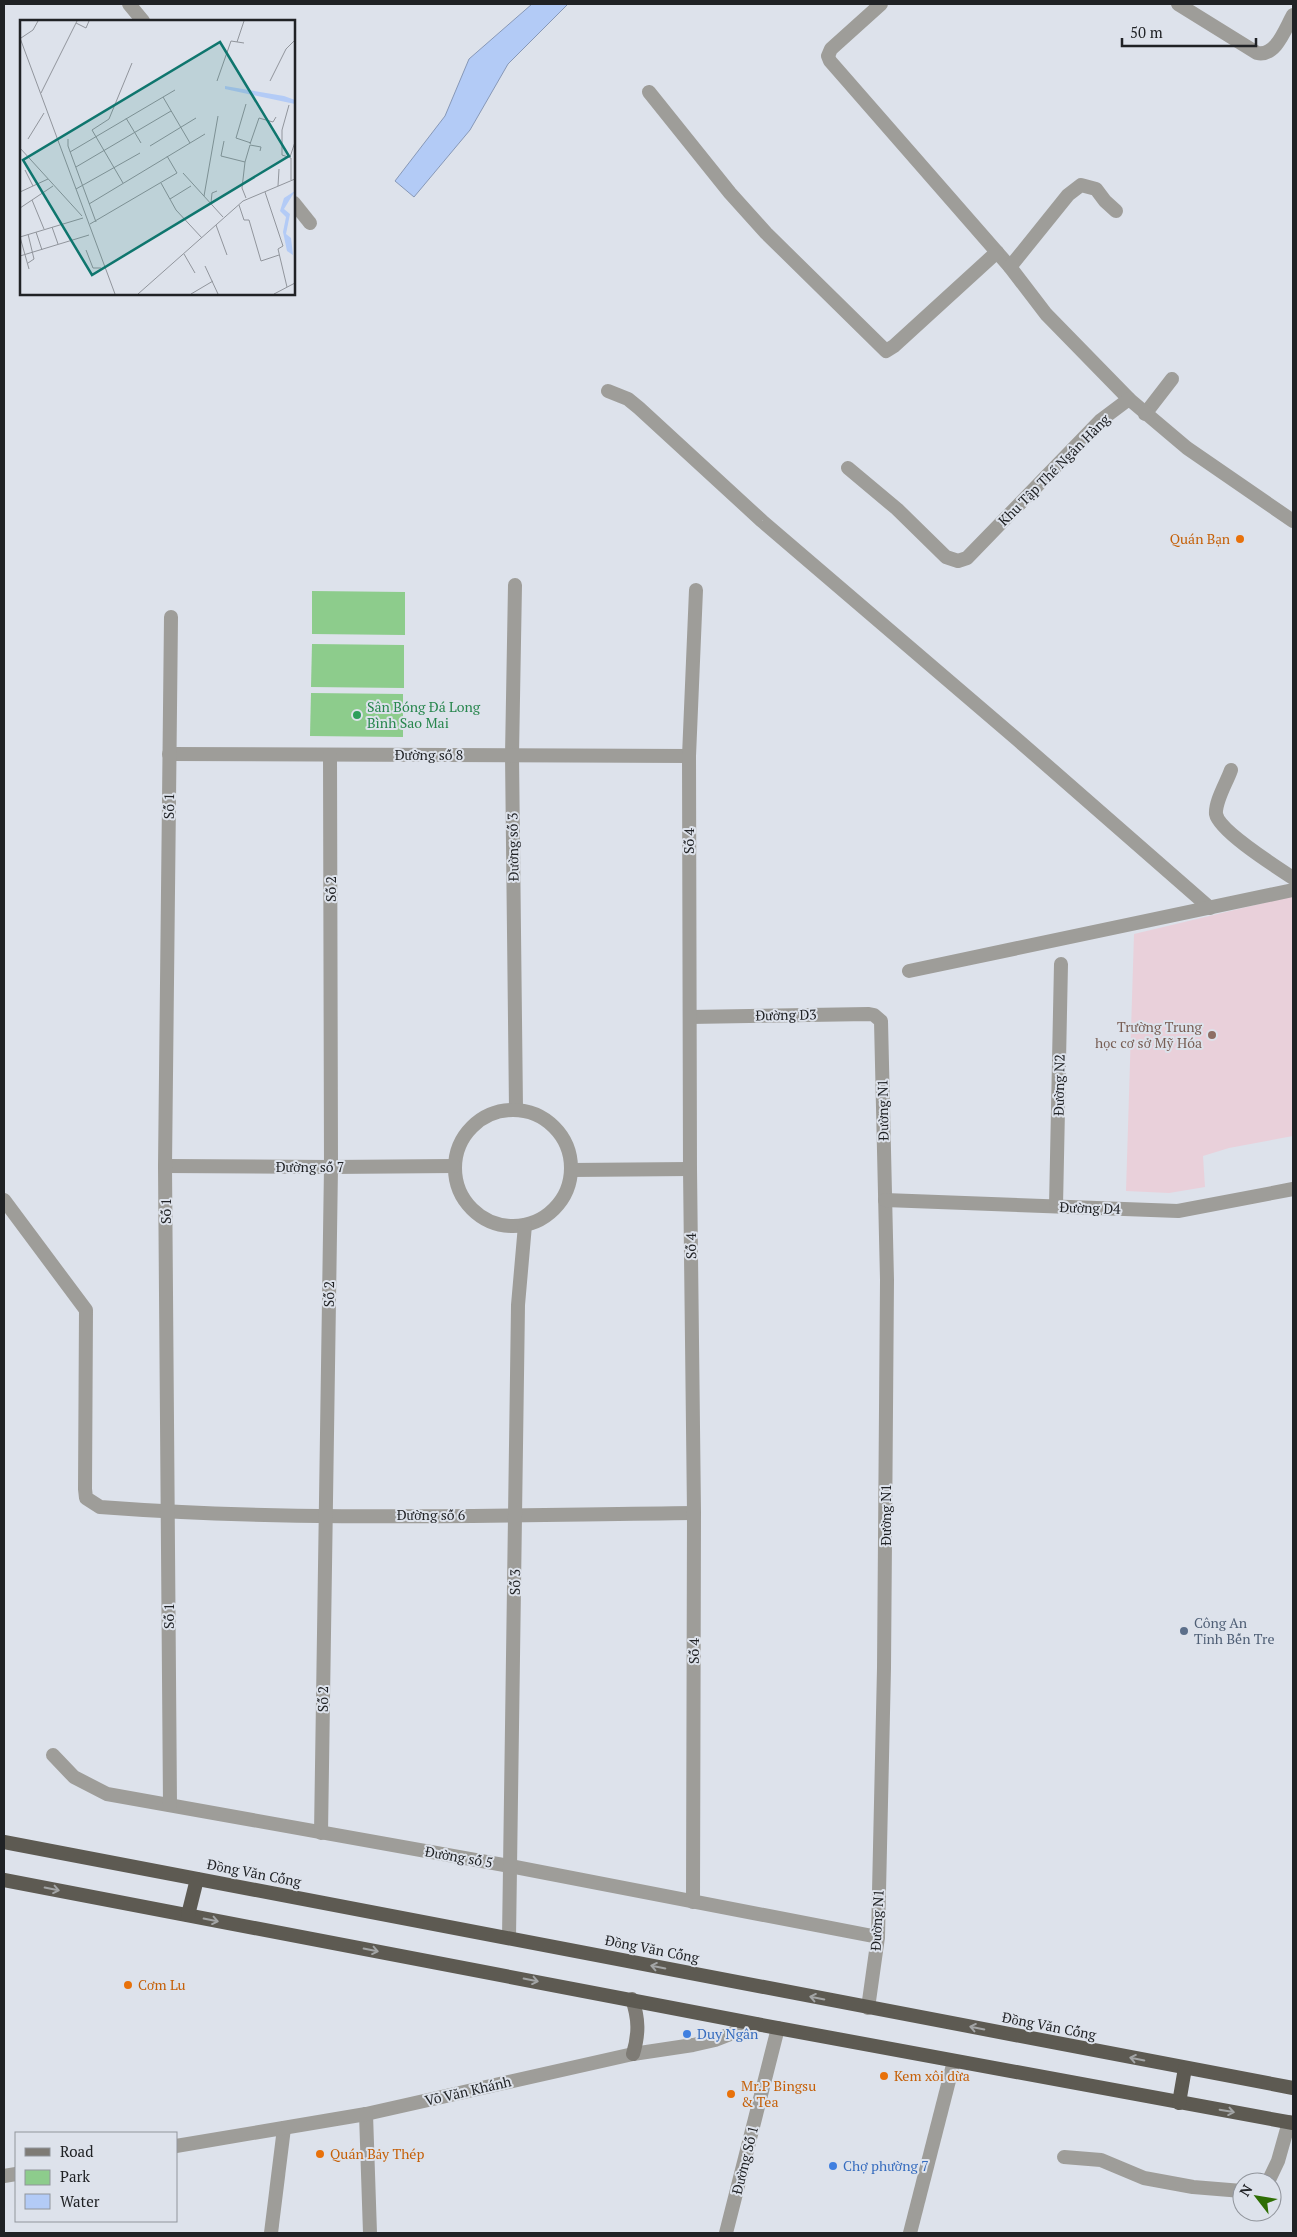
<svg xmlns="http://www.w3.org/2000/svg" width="1297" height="2237" viewBox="0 0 1297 2237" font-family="'PT Serif',serif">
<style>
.education{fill:#e9d0da}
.green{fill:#8dcc8c}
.water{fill:#b3cbf6;stroke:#8798b7}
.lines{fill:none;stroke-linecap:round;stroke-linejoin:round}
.minor{stroke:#9e9d99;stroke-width:14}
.tertiary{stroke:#9e9d99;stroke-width:14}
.secondary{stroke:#7e7b75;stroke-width:14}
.trunk{stroke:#5d5a52;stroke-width:14}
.oneway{stroke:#a3a5a6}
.food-dot{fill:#e8710a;stroke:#dde2eb;stroke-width:2}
.leisure-dot{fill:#2e9e5b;stroke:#dde2eb;stroke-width:2}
.education-dot{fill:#8d6e63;stroke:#dde2eb;stroke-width:2}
.service-dot{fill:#5c6f8a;stroke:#dde2eb;stroke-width:2}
.shop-dot{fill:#3f7fe0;stroke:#dde2eb;stroke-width:2}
.labels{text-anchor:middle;stroke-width:4;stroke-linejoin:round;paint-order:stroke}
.street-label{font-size:14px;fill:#202225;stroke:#dde2eb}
.food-label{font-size:14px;fill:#c56008;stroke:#dde2eb;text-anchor:start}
.leisure-label{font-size:14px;fill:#27864d;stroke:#dde2eb;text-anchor:start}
.education-label{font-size:14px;fill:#785e54;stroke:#dde2eb;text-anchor:end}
.service-label{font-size:14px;fill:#4e5e75;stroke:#dde2eb;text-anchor:start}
.shop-label{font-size:14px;fill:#366cbe;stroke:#dde2eb;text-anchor:start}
.inset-road{fill:none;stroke:#91959c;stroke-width:1}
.view{fill:#0f766e;fill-opacity:0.15;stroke:#0f766e;stroke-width:2.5}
.inset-edge{fill:none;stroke:#202225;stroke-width:2.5}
</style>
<rect width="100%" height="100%" fill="#dde2eb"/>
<polygon class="education" points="1293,896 1293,1136 1229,1148 1203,1156 1205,1187 1169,1193 1126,1191 1134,934"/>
<g class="green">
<polygon points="312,591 405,592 405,635 312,634"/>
<polygon points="312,644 404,645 404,688 311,687"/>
<polygon points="311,693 403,694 403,737 310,736"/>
</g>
<polygon class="water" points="532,4 568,4 508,64 470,130 414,197 395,181 445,116 469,59"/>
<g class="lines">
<g class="minor">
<polyline points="129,4 143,21"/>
<polyline points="881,4 831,49 828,56 830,61 1010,267"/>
<path d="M 1178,4 L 1257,53 C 1276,57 1285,29 1293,15"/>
<polyline points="649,92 730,193 766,233 886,351 894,346 997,252"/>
<polyline points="294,203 310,223"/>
<polyline points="1116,211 1105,201 1096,189 1081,185 1068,195 1010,267 1046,314 1129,399"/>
<polyline points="608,391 628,399 639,408 762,521 1019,741 1210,908"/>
<polyline points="1145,414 1172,379"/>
<polyline points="848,468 897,509 946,557 958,561 967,558 1101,420 1129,399 1187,448 1293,521"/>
<polyline points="515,585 512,755 516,1109"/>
<polyline points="169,754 689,756"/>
<path d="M 1231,770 C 1227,782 1215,801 1216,814 C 1219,831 1278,868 1293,878"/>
<polyline points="909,971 1293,890"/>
<polyline points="690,1017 869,1014 874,1015 881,1021 887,1280 884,1668 878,1937 868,2008"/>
<circle cx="513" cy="1168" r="58"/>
<polyline points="165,1166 331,1167 454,1166"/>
<polyline points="571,1170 690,1169"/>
<path d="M 4,1200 L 86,1310 L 85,1489 L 86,1498 L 100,1507 C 297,1522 496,1515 694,1513"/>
<polyline points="885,1200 1178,1211 1293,1189"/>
<polyline points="1056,1206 1061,964"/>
<polyline points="53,1755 74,1777 107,1794 510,1866 878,1937"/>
<polyline points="170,1805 165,1166 171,617"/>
<polyline points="321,1833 331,1167 330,755"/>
<polyline points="693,1902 694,1513 690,1169 689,756 696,590"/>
<polyline points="509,1938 518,1305 525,1225"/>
<polyline points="1064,2157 1101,2160 1144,2178 1193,2187 1242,2191"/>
<polyline points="1268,2182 1278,2161 1289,2122"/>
<polyline points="271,2233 284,2128"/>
<polyline points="726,2233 778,2028"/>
<polyline points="910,2233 954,2061"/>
</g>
<g class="tertiary">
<polyline points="366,2114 370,2233"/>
<polyline points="176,2146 366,2114 633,2054 693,2045 715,2040 756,2024"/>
<polyline points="4,2176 16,2174"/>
</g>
<path class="secondary" d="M 632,1999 C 639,2019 639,2034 633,2054"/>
<g class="trunk">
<polyline points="4,1842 1293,2088"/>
<polyline points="4,1880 756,2024 1293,2123"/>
<polyline points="188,1915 197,1879"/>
<polyline points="1179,2103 1185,2068"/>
</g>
</g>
<defs><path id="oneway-shaft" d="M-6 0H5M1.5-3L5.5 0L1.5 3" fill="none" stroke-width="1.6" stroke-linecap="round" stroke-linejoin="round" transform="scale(1.25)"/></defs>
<g class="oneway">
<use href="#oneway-shaft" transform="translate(52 1889) rotate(11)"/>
<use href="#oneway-shaft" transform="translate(211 1920) rotate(11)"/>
<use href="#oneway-shaft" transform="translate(371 1950) rotate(11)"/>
<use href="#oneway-shaft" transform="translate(658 1967) rotate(-169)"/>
<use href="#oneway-shaft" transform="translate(531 1980) rotate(11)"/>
<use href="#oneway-shaft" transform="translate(817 1998) rotate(-169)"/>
<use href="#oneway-shaft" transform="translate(977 2028) rotate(-169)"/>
<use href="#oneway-shaft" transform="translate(1137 2059) rotate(-169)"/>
<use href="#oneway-shaft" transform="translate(1227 2111) rotate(10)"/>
</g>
<g class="food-dot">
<circle cx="1240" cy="539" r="5"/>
<circle cx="128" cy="1985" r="5"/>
<circle cx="884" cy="2076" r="5"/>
<circle cx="731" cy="2094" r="5"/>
<circle cx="320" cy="2154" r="5"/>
</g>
<circle class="leisure-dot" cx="357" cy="715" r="5"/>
<circle class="education-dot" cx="1212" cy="1035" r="5"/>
<circle class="service-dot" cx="1184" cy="1631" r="5"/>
<g class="shop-dot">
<circle cx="687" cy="2034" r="5"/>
<circle cx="833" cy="2166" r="5"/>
</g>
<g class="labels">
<g class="street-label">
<text transform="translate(1054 470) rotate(-45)" y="5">Khu Tập Thể Ngân Hàng</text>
<text x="429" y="760">Đường số 8</text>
<text transform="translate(169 806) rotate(-89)" y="5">Số 1</text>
<text transform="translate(689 841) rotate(-90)" y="5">Số 4</text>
<text transform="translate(513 847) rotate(-91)" y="5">Đường số 3</text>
<text transform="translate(331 889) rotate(-90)" y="5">Số 2</text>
<text transform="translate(786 1015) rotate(-1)" y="5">Đường D3</text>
<text transform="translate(1059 1085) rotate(-89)" y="5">Đường N2</text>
<text transform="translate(883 1110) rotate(-91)" y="5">Đường N1</text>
<text x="310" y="1172">Đường số 7</text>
<text transform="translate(1090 1208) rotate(2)" y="5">Đường D4</text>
<text transform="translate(166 1211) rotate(-90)" y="5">Số 1</text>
<text transform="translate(691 1246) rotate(-91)" y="5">Số 4</text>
<text transform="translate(329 1294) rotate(-89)" y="5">Số 2</text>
<text x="431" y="1520">Đường số 6</text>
<text transform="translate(886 1515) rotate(-90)" y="5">Đường N1</text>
<text transform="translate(515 1582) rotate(-89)" y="5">Số 3</text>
<text transform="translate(169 1616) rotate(-90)" y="5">Số 1</text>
<text transform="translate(694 1651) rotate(-90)" y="5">Số 4</text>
<text transform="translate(323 1699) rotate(-89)" y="5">Số 2</text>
<text transform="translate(459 1857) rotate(10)" y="5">Đường số 5</text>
<text transform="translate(254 1873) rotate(11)" y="5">Đồng Văn Cống</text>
<text transform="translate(877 1920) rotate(-87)" y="5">Đường N1</text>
<text transform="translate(652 1949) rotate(11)" y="5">Đồng Văn Cống</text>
<text transform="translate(1049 2026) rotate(11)" y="5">Đồng Văn Cống</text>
<text transform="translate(468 2091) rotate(-13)" y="5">Võ Văn Khánh</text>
<text transform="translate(745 2160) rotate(-76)" y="5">Đường Số 1</text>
</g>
<g class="food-label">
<text x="1230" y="544" text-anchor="end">Quán Bạn</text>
<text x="138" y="1990">Cơm Lu</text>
<text x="894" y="2081">Kem xôi dừa</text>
<text x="741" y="2091">Mr.P Bingsu<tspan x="741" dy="16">&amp; Tea</tspan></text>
<text x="330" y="2159">Quán Bảy Thép</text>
</g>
<g class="leisure-label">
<text x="367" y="712">Sân Bóng Đá Long<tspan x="367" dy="16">Bình Sao Mai</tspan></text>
</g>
<g class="education-label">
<text x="1202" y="1032">Trường Trung<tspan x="1202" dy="16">học cơ sở Mỹ Hóa</tspan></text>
</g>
<g class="service-label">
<text x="1194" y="1628">Công An<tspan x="1194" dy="16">Tỉnh Bến Tre</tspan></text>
</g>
<g class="shop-label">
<text x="697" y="2039">Duy Ngân</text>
<text x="843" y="2171">Chợ phường 7</text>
</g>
</g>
<g transform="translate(20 20)">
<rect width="275" height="275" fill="#dde2eb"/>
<path d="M 205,66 L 264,76 L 275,80 L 275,84 L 205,69 ZM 275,171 L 264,189 L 270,194 L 266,214 L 271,218 L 273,235 L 267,231 L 263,212 L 266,197 L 260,191 L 264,178 Z" fill="#b3cbf6"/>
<path class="inset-road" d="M 56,3 L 66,8 L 69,1M 0,18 L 95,274M 1,18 L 13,10 L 18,1M 217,22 L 224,1M 197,61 L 211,21 L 224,23M 250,61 L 266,29 L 275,20M 21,73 L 57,1M 143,77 L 170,123M 226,84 L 216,118 L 231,123M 269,85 L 262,110 L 262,135 L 271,138 L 271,160M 106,98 L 121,123M 8,119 L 24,93M 48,119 L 48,126 L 76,202M 204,121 L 201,136 L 225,142 L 222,168 L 226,178M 230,124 L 239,98 L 253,102 L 256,97M 130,126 L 176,98M 0,128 L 62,196M 50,132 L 155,70M 270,137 L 275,122M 225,142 L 230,125 L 241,127 L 240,131M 56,147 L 151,91M 5,150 L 13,166M 163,153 L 203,197M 103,163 L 72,110 L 89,99 L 112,43M 141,163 L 156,190 L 182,218M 258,166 L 259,149M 56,169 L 120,133M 0,172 L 28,159M 245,172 L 263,226 L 258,229 L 267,267M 184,176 L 198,96M 150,179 L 171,166M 12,180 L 24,209M 191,183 L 192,173 L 197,171M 69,184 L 185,114M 219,185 L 224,200 L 229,200 L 241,241 L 259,235M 0,188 L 33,166M 70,204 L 157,153 L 147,136M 196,205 L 207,235M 32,207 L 38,224M 16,212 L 22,230M 0,217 L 63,198M 0,217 L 9,249M 66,230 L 73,248 L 81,248M 164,234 L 175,253M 0,236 L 69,215M 8,243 L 14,239 L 8,214M 185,246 L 198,274M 118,274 L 223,181 L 275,159M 171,274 L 193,261M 254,274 L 275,263"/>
<path class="view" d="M 200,22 L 269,136 L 72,255 L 3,140 Z"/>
<rect width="275" height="275" class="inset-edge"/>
</g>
<rect width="1297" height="2237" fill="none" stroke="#202225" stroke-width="10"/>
<rect x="15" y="2132" width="162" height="90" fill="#dde2eb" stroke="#91959c"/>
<rect x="25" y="2148" width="25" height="8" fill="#7e7b75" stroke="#91959c"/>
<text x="60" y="2157" font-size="15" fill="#202225">Road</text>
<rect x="25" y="2170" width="25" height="15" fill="#8dcc8c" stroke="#91959c"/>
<text x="60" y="2182" font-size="15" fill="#202225">Park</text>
<rect x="25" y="2194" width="25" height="15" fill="#b3cbf6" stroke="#91959c"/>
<text x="60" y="2207" font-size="15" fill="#202225">Water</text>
<g transform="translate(1257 2197) rotate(301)"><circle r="24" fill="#dde2eb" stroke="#91959c"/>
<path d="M0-4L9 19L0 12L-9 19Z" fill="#2e6e03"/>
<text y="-8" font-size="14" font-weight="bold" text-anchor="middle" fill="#202225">N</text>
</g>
<path d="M1122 38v8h134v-8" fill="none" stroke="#202225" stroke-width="2.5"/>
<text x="1130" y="38" font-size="15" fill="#202225" stroke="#dde2eb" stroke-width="4" paint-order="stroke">50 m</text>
</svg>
